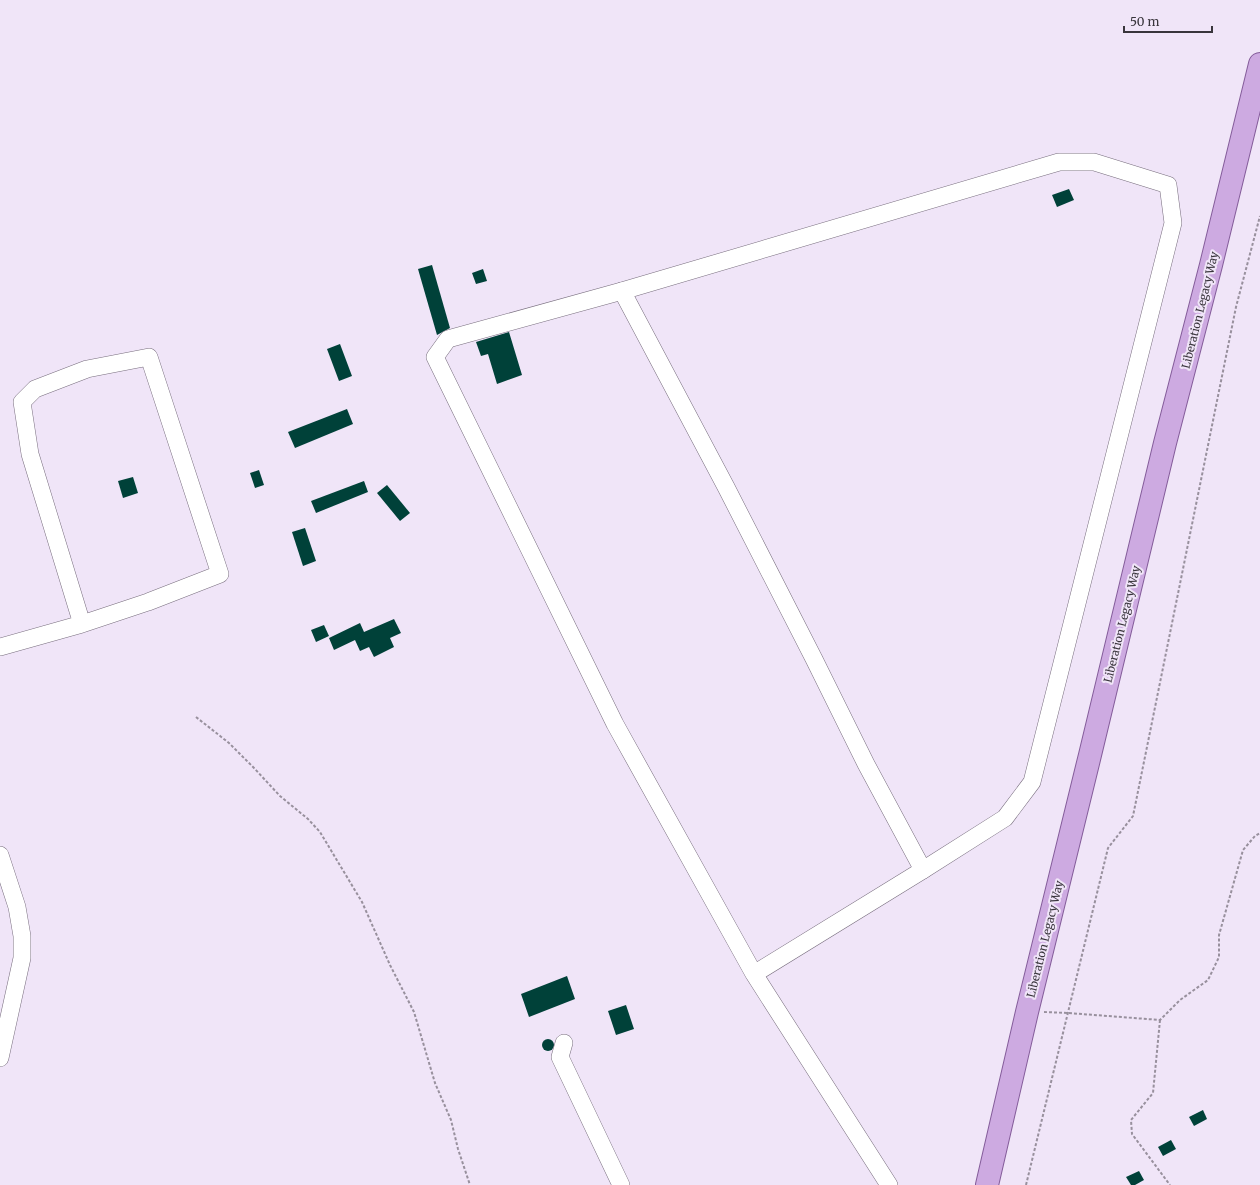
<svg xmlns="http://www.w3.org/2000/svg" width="1260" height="1185" viewBox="0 0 1260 1185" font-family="Merriweather,serif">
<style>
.building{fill:#004139}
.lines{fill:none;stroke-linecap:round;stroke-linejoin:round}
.minor-casing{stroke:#786e7e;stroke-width:18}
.major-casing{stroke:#845c9a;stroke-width:24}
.path{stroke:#98909d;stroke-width:2;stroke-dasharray:3 2;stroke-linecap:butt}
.minor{stroke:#fff;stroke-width:17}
.major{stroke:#cdaae1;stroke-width:22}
.labels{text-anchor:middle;stroke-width:4;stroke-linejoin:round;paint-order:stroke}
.street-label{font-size:11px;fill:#39353c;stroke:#f0e5f8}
</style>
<rect width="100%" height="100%" fill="#f0e5f8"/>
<g class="building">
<polygon points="1069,189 1074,200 1057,207 1052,195"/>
<polygon points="432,265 450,328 437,335 418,269"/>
<polygon points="483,269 487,281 476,284 472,273"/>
<polygon points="509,332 522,375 497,384 488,354 481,356 476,342"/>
<polygon points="340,344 352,376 339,381 327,349"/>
<polygon points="347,409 353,424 295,448 288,432"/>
<polygon points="259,470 264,485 255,488 250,473"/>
<polygon points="133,477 138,493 123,498 118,481"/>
<polygon points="364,481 368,492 316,513 311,501"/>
<polygon points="387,485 410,513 400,521 377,493"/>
<polygon points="305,528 316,561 303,566 292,532"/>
<polygon points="394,619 401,633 390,638 394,647 374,657 369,647 360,651 355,640 334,650 329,638 360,623 364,632"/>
<polygon points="324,625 329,636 316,642 311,630"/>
<polygon points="567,976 575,999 529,1017 521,994"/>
<polygon points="626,1005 634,1029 616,1035 608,1011"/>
<circle cx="548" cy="1045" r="6"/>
<polygon points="1203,1110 1207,1119 1194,1126 1189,1117"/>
<polygon points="1171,1140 1176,1149 1163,1156 1158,1147"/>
<polygon points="1139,1171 1144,1180 1135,1185 1131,1185 1126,1177"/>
</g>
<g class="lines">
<g class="minor-casing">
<g id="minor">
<polyline points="622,291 726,487 814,659 866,764 923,870"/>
<polyline points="0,647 82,624 148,602 220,574 149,357 87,369 35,389 22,402 30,454 82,624"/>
<polyline points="0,855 17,907 22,936 22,958 0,1058"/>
<polyline points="754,974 923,870 1005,818 1032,782 1173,223 1168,185 1094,162 1059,162 622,291 448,339 435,357 615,724 754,974 889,1185"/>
<polyline points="564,1043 560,1057 621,1185"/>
</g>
</g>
<g class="major-casing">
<polyline id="major" points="987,1185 1027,1012 1090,755 1165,443 1211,265 1260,64"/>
</g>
<g class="path">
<polyline points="196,717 229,743 254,768 280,796 308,819 320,832 362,902 390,965 414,1012 435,1083 451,1120 458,1149 470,1185"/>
<polyline points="1044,1012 1068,1013 1160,1020 1180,1000 1208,980 1219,957 1219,935 1243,850 1255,836 1260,833"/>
<polyline points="1160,1020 1153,1093 1131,1120 1132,1134 1170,1185"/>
<polyline points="1026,1185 1108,848 1133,816 1236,307 1260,216"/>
</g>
<use href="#minor" class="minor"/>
<use href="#major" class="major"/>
</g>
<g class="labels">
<g class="street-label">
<text transform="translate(1200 310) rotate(-76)" y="4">Liberation Legacy Way</text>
<text transform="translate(1122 624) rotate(-76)" y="4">Liberation Legacy Way</text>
<text transform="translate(1045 939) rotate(-76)" y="4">Liberation Legacy Way</text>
</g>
</g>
<path d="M1124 26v6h88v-6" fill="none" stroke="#39353c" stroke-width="2"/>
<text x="1130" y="26" font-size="12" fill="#39353c" stroke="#f0e5f8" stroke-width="3" paint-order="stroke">50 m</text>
</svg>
